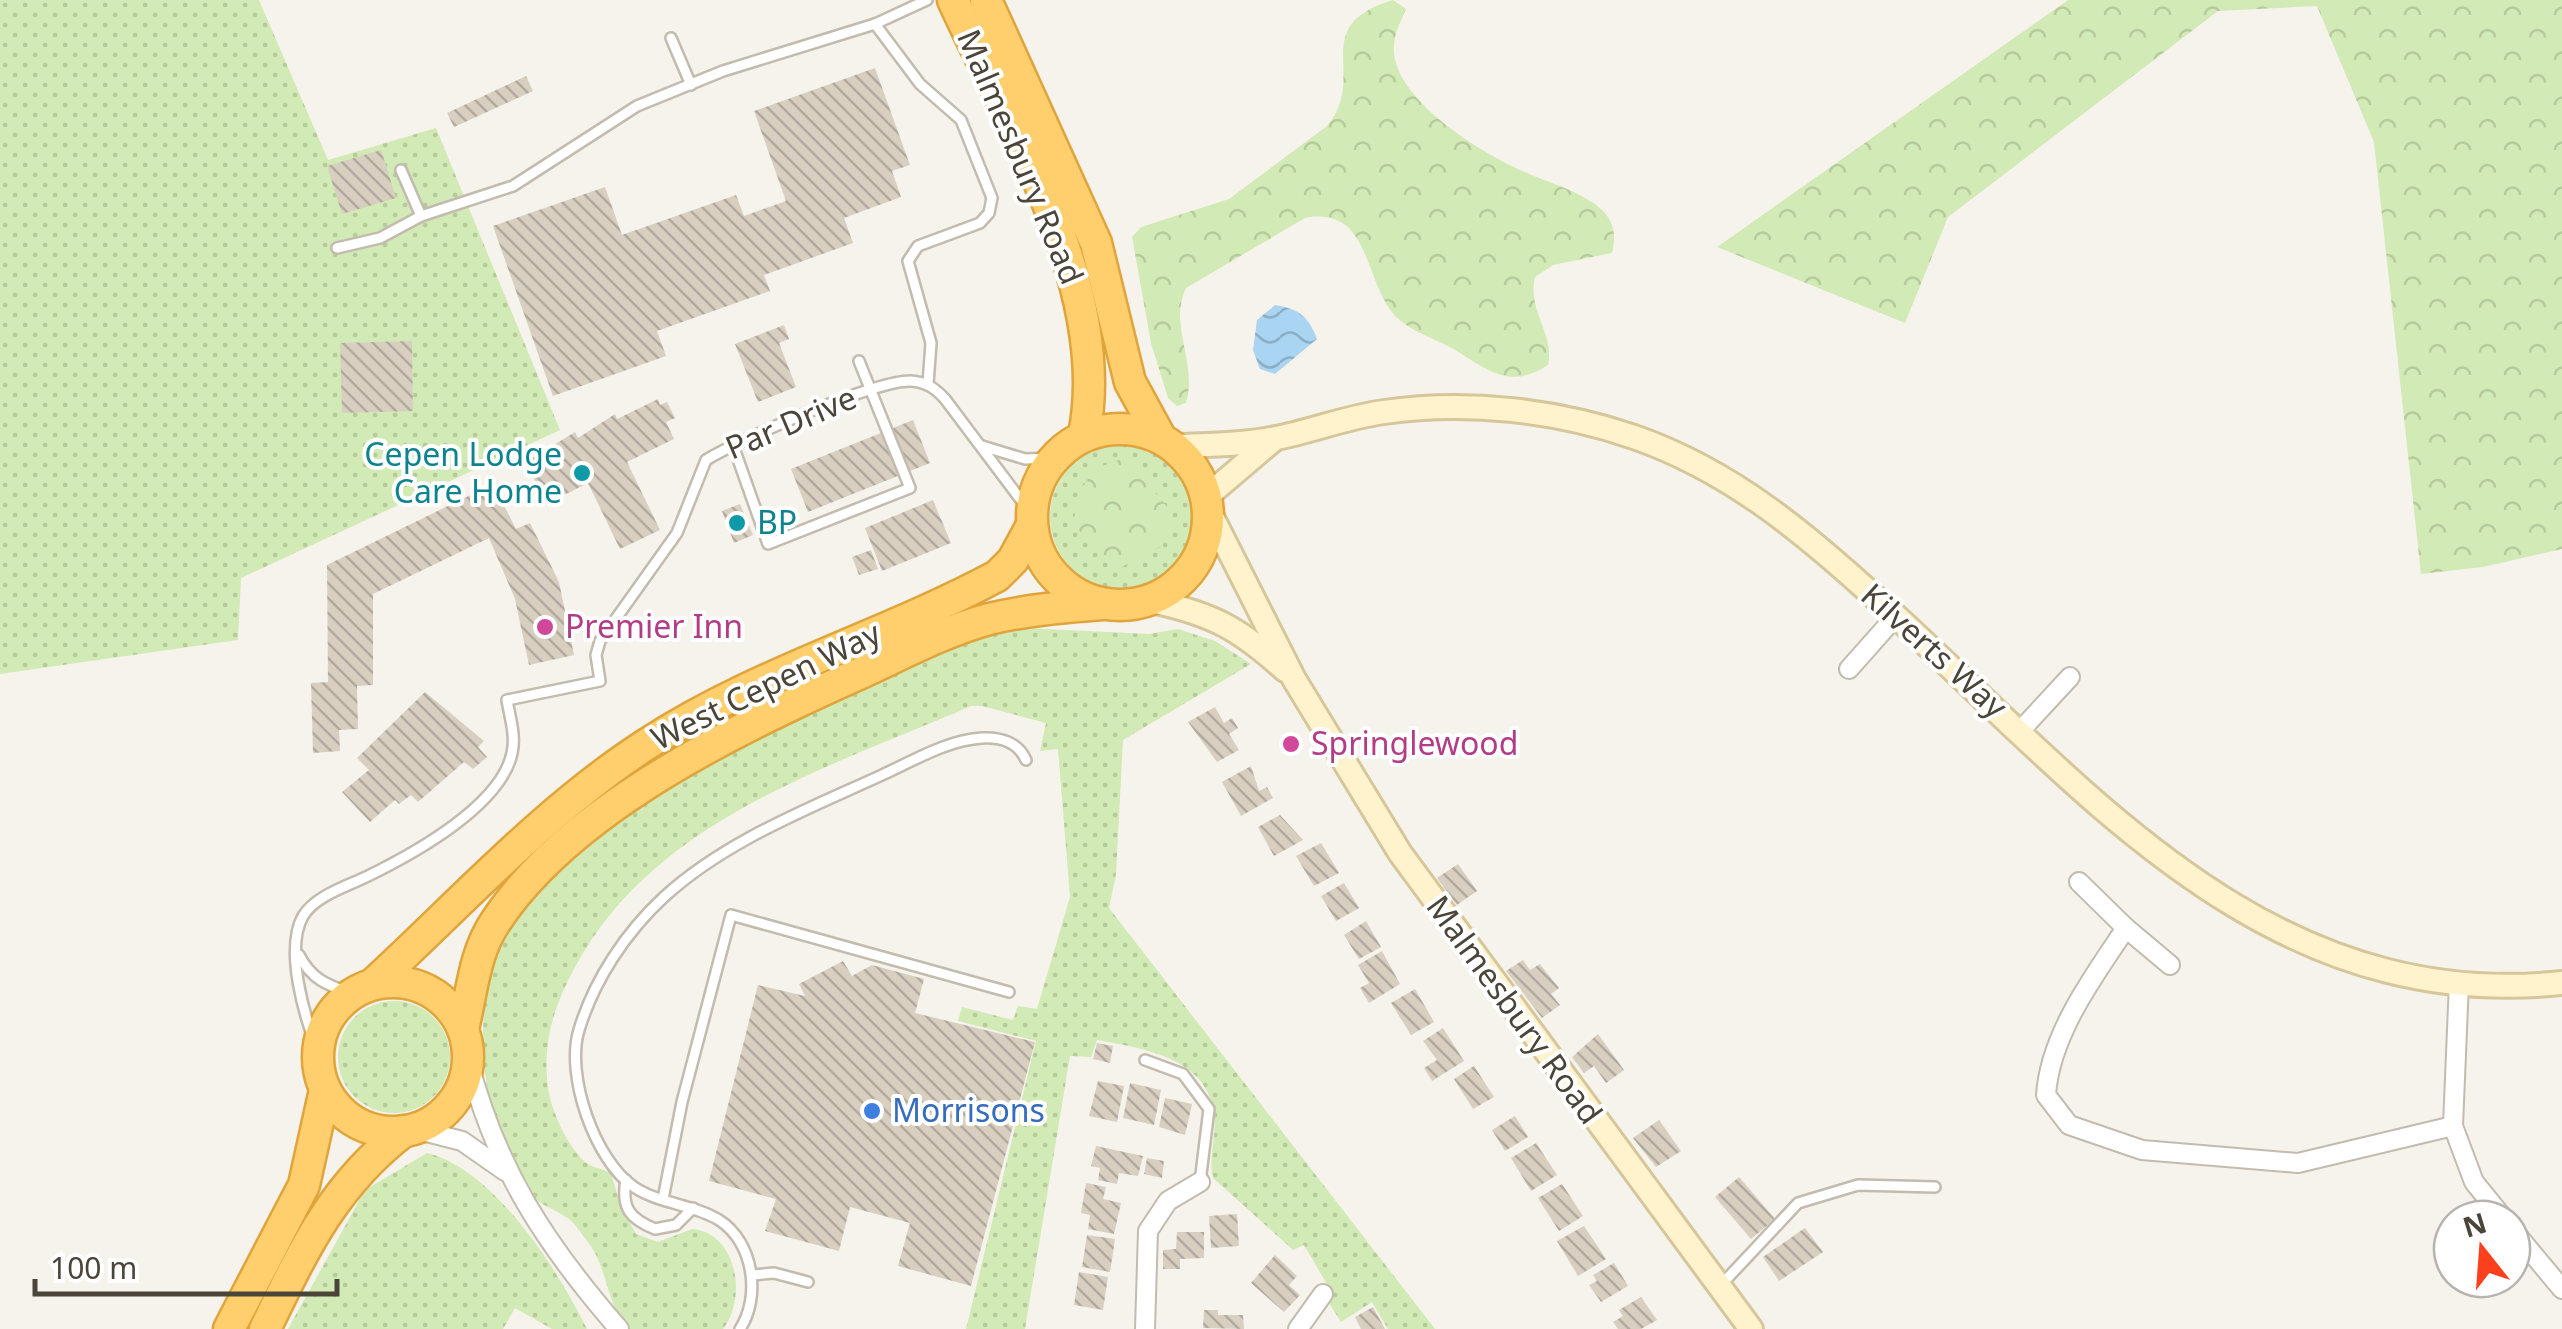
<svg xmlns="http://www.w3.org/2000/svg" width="2562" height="1329" viewBox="0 0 2562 1329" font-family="'Noto Sans',sans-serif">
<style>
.grass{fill:url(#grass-dots)}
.forest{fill:url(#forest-crowns)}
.water{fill:url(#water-waves)}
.building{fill:url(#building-back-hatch)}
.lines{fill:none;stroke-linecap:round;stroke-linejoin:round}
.lane-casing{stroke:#c2bbae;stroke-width:14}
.street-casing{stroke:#c2bbae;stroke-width:22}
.secondary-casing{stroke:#d6c79b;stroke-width:28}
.highway-casing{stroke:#e0a43c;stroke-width:35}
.lane{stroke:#fff;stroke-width:9}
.street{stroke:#fff;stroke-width:18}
.secondary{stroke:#fff3cd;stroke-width:22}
.highway{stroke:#ffcf6e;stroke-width:30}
.culture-dot{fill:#0f9aa8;stroke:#fff;stroke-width:4}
.hotel-dot{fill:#d1479c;stroke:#fff;stroke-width:4}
.shop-dot{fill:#3f7fe0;stroke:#fff;stroke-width:4}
.labels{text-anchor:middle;stroke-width:8;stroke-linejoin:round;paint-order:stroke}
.street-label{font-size:32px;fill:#4b4439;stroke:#fff}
.culture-label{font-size:32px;fill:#0d838f;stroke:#fff;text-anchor:end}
.hotel-label{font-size:32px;fill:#b23c85;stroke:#fff;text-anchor:start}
.shop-label{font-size:32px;fill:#366cbe;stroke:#fff;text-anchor:start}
</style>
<defs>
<pattern id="grass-dots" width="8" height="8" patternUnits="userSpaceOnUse" patternTransform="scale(2.5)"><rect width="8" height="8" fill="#d2eab5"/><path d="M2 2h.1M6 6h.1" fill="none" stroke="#b6ca9c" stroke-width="1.8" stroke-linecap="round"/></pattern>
<pattern id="forest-crowns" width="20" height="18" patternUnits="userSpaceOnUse" patternTransform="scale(2.5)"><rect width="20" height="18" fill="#d2eab5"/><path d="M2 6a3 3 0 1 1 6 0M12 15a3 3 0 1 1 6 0" fill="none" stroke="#b6ca9c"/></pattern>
<pattern id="water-waves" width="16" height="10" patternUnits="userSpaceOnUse" patternTransform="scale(2.5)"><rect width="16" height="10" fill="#a9d4f2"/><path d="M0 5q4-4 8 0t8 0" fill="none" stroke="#8caec5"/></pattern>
<pattern id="building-back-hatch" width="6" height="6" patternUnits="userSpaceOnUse" patternTransform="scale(2.5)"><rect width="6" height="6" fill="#d8cfc1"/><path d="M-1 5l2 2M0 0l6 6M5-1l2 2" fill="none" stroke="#b1aa9e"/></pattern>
</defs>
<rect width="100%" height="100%" fill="#f6f3ec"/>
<g class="grass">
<polygon points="0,0 259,0 328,160 436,128 560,430 241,578 238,640 0,674"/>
<circle cx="1122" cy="517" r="72"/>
<path d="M 1026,628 L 1149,634 L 1178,629 L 1215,641 L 1251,664 L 1123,740 L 1116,874 L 1109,908 L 1435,1329 L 1388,1329 L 1372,1302 L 1341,1322 L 1329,1303 L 1331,1291 L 1304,1245 L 1293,1250 L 1213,1178 C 1208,1156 1217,1137 1214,1115 C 1208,1057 1144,1049 1097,1040 L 1091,1057 L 1070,1056 L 1025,1329 L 966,1329 L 1036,1041 L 958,1021 L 962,1007 L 1013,1020 L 1018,1006 L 1037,1009 L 1070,897 L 1058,749 L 1040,751 L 1046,723 L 982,706 L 971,706 C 826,769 653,820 574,969 C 555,1004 544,1039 547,1078 C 548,1104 565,1143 584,1161 C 590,1167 603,1169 611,1173 L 620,1204 L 636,1234 L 658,1242 L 692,1229 C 738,1233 747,1299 723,1329 L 629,1329 C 605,1303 609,1270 588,1242 C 582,1235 576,1224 569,1219 C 547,1204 539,1208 522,1182 C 497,1143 484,1091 483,1045 C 482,1005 489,955 512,921 C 575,830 685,774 781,727 C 858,689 940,639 1026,628 Z"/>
<circle cx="394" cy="1057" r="56"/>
<path d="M 427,1153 C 494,1169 558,1270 587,1329 L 552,1329 L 515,1308 L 503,1329 L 288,1329 L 365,1190 Z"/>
</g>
<g class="forest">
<path d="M 1393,0 L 1406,9 C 1401,21 1394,34 1394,46 C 1390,98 1484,155 1527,173 C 1550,183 1585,193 1603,211 C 1615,223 1616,238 1612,253 L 1553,265 L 1535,277 C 1527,311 1555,334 1548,365 C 1507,392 1485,367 1450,347 C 1429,336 1406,330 1391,311 C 1364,275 1368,206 1305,218 L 1186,288 C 1168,325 1198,363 1186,403 L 1177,406 L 1168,398 L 1151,343 L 1132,237 L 1141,227 L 1229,199 L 1327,126 C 1369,76 1306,26 1393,0 Z"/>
<polygon points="2068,0 2562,0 2562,549 2483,567 2421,574 2374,142 2317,6 2218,11 1948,217 1905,323 1717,247"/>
<path d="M 1125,459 L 1166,505 L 1169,534 L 1162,546 L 1114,571 L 1074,524 C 1075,492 1090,462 1125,459 Z"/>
</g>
<path class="water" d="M 1275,305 C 1299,309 1308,316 1317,339 L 1275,374 L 1260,369 L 1253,350 L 1257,320 Z"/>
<g class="building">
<polygon points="875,68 910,165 892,171 901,197 844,218 853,243 764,275 770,291 657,331 666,356 553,396 493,226 605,187 622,235 736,195 744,216 786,201 754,111"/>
<polygon points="526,76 533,91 454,127 447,113"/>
<polygon points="381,150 396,198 342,214 327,166"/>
<polygon points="784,325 789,339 779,343 796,387 758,402 735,344"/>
<polygon points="412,341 413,411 342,413 340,343"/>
<polygon points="658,399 660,405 667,402 675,418 666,422 674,439 627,462 660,530 620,549 588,483 546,504 526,462 575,432 578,438 615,414 617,419"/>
<polygon points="913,420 930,463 808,512 791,469"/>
<polygon points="493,484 516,529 530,523 559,582 574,655 529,665 515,599 489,538 373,594 373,685 357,686 358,729 339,730 340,751 313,753 311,683 328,682 327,565"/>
<polygon points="933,500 951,543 882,571 865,528"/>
<polygon points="740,504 753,535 734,543 722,511"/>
<polygon points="871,550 878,569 859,575 852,557"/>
<polygon points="425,692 484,741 478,747 487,757 473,769 464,762 418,802 411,795 399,804 395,800 370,822 342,792 369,770 357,758"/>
<polygon points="1215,707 1224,723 1232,718 1238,728 1229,734 1239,750 1217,762 1188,722"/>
<polygon points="1251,766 1259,791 1267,787 1273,798 1241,816 1222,782"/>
<polygon points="1280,815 1303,840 1274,856 1258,827"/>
<polygon points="1321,843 1339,873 1314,886 1296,856"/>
<polygon points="1458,864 1477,891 1457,905 1437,878"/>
<polygon points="1344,883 1359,908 1336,921 1321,896"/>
<polygon points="1366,921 1381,947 1359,959 1344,935"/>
<polygon points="1382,951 1400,984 1369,1003 1360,988 1369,983 1358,965"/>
<polygon points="1523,960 1530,970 1540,964 1559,988 1551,994 1560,1005 1542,1018 1506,971"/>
<polygon points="843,961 852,976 872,965 924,979 915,1013 1035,1042 971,1286 898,1266 910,1223 850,1207 839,1251 765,1231 776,1199 709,1181 758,985 805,996 799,984"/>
<polygon points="1415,989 1434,1022 1411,1035 1391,1003"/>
<polygon points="1443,1028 1464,1061 1432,1081 1424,1068 1437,1060 1423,1041"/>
<polygon points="1598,1034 1624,1070 1606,1083 1594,1066 1584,1073 1572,1057"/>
<polygon points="1097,1043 1113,1046 1110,1063 1093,1059"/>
<polygon points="1474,1066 1494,1097 1473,1109 1454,1079"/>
<polygon points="1098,1081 1124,1086 1117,1122 1089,1116"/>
<polygon points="1130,1083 1161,1090 1154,1125 1123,1118"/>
<polygon points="1165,1098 1192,1104 1185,1135 1159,1127"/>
<polygon points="1515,1116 1528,1137 1505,1151 1492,1130"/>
<polygon points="1659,1120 1681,1151 1656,1167 1633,1138"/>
<polygon points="1536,1143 1557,1175 1531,1191 1511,1158"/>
<polygon points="1096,1146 1143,1156 1138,1176 1119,1173 1117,1184 1098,1180 1100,1168 1091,1166"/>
<polygon points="1147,1158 1164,1161 1162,1178 1144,1174"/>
<polygon points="1739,1177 1775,1219 1751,1239 1715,1197"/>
<polygon points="1086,1183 1106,1187 1103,1199 1121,1203 1114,1234 1088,1229 1090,1215 1081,1213"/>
<polygon points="1562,1184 1583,1216 1559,1231 1538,1198"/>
<polygon points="1237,1214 1239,1246 1211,1248 1209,1216"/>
<polygon points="1584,1226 1606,1259 1578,1276 1557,1241"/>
<polygon points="1805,1228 1823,1252 1779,1281 1763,1257"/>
<polygon points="1177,1232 1204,1232 1204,1258 1180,1259 1180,1269 1163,1269 1163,1250 1176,1249"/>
<polygon points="1087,1235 1115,1239 1110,1272 1082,1267"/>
<polygon points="1275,1255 1297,1276 1289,1285 1300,1295 1284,1312 1251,1283"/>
<polygon points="1614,1263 1628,1286 1601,1302 1589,1285 1597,1281 1593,1275"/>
<polygon points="1079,1272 1108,1277 1103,1310 1074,1305"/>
<polygon points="1641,1297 1657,1320 1641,1329 1618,1329 1613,1322 1623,1316 1619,1310"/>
<polygon points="1373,1307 1385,1329 1361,1329 1355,1317"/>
<polygon points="1204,1310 1218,1310 1218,1315 1243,1315 1244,1329 1203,1328"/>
</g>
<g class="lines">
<g class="lane-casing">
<g id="lane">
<polyline points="875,24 920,84 961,120 992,198 989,213 980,223 918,246 908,261 931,343 928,384"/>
<polyline points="671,38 691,85"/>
<polyline points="401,170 421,216"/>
<polyline points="337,248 380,238 421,216 513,186 637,106 723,71 875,24 927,0"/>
<polyline points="982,446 1025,459 1054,458"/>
<polyline points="734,448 768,544 910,488 859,361"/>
<path d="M 299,955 C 311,979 327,985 352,994"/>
<path d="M 318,1052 C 305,1018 284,950 303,916 C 316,895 348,886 368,876 C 413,854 501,806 512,753 C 516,736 510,718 507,700 L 600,681 L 596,655 L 600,641 L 677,533 L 706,460 C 738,440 876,380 911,381 C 926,382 935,388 945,399 L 1030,512"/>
<polyline points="1145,1060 1183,1074 1209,1109 1200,1182"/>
<path d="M 626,1180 C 621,1208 630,1219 655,1229 L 676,1225 L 693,1208"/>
<polyline points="663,1199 682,1102 731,915 1009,992"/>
<polyline points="752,1275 774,1273 808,1282"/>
<polyline points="1722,1284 1798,1203 1858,1185 1935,1187"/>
<path d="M 740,1329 C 761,1297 754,1242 719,1220 C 693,1204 659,1204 634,1187 C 595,1161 565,1075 579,1030 C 594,980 626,932 664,897 C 725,841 808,809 882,775 C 913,761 947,740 982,738 C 1000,737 1018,742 1026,760"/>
</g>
</g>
<g class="street-casing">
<g id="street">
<polyline points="1849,669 1896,616"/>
<polyline points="2021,730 2070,677"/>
<path d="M 2079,882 L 2126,928 C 2093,977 2050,1035 2046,1095 L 2069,1125 L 2142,1150 L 2298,1163 L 2453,1126"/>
<polyline points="2126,928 2170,965"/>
<polyline points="2459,982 2453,1126 2474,1182 2504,1219"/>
<path d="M 468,1060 C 496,1169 545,1244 619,1329"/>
<polyline points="415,1129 462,1141 505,1171"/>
<polyline points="2512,1229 2562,1289"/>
<polyline points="1145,1329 1148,1231 1168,1201 1200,1182"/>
<polyline points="1298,1329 1323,1294"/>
</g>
</g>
<g class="secondary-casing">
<g id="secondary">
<path d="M 1173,446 C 1207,445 1243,445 1276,438 C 1312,431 1347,417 1384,412 C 1466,400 1555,410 1634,437 C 1735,472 1810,538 1888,609 C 2085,788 2265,1014 2562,983"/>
<polyline points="1206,497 1272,441"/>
<polyline points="1207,507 1294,679 1400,853 1751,1329"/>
<path d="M 1152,601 C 1212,614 1239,628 1285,670"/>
</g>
</g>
<g class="highway-casing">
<g id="highway">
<path d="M 953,0 C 1011,127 1113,292 1084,435"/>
<polyline points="986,0 1096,243 1130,382 1160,437"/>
<circle cx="1120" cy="517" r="88"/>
<circle cx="393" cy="1057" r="75"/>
<path d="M 373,984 C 462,902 545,810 647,744 C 756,673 883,637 997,576 L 1013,560 L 1031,527"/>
<path d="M 463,1029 C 472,992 474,953 496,921 C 571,807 742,726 863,672 C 904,653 945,631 989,619 C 1026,610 1064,607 1102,604"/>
<polyline points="229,1329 304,1185 325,1090"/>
<path d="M 265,1329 C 303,1251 333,1185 404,1131"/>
</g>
</g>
<use href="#lane" class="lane"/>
<use href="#street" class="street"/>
<use href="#secondary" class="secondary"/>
<use href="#highway" class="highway"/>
</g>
<g class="culture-dot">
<circle cx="582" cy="473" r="10"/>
<circle cx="737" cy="523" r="10"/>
</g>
<g class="hotel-dot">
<circle cx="545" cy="627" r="10"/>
<circle cx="1291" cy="744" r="10"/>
</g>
<circle class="shop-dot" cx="872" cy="1111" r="10"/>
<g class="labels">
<g class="street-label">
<text transform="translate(1020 157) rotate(67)" y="11">Malmesbury Road</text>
<text transform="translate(791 423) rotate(-23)" y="11">Par Drive</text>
<text transform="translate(1934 651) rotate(42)" y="11">Kilverts Way</text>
<text transform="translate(766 686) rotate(-26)" y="11">West Cepen Way</text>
<text transform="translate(1514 1010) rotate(54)" y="11">Malmesbury Road</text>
</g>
<g class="culture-label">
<text x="562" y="466">Cepen Lodge<tspan x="562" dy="37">Care Home</tspan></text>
<text x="757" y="534" text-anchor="start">BP</text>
</g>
<g class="hotel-label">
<text x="565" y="638">Premier Inn</text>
<text x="1311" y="755">Springlewood</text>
</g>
<g class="shop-label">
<text x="892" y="1122">Morrisons</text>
</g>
</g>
<g transform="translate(2482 1249) rotate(343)"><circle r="48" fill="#ffffff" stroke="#b7b4b0" stroke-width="2.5"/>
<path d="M0-8L18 38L0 25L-18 38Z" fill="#fc3f1d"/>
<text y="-15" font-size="28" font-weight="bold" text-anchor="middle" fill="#4b4439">N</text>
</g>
<path d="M35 1279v15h302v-15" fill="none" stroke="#4b4439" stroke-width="5"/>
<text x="50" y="1279" font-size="30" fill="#4b4439" stroke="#ffffff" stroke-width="8" paint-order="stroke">100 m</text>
</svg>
